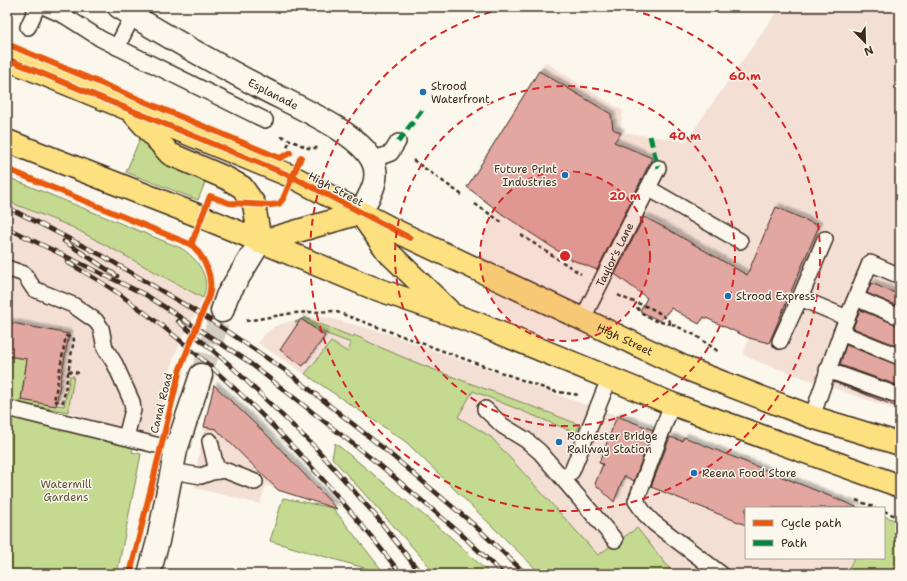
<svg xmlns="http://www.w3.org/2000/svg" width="907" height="581" viewBox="0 0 907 581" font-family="'Shantell Sans',sans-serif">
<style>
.built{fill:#f4dfd5}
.green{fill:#c3da90;stroke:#7f8257}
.building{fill:#e2a7a0;stroke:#3b2a1e;filter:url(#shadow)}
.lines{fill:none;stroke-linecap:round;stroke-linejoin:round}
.minor-tunnel{stroke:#d5cec3;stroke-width:22;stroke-dasharray:22 11;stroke-linecap:butt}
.service-casing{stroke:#3b2a1e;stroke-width:18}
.minor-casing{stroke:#3b2a1e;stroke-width:25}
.primary-casing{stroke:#3b2a1e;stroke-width:25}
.path{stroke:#3b2a1e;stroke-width:2.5;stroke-dasharray:4 3;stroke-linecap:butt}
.service{stroke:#fbf7ec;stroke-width:15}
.minor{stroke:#fbf7ec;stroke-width:22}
.primary{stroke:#fde080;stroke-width:22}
.rail-casing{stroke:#3b2a1e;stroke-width:4.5}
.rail{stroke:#fbf7ec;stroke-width:3;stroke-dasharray:9;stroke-linecap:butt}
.quiet{stroke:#00873e;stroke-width:5;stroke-dasharray:10 5;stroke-linecap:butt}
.cycleway-casing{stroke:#fbf7ec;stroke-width:8}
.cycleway{stroke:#e8590c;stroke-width:6}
.ring{fill:none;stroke:#d62828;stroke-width:2;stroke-dasharray:7 5}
.poi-dot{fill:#1f6fb2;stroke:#fbf7ec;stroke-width:1.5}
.labels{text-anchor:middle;stroke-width:3;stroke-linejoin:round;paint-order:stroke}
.poi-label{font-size:11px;fill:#3b2a1e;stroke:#fbf7ec;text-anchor:start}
.street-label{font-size:11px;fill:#3b2a1e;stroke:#fbf7ec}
.park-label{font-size:11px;fill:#5d563a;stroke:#fbf7ec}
.centre{fill:#d62828;stroke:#fbf7ec;stroke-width:2}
.ring-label{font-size:12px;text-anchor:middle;font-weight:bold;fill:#d62828;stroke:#fbf7ec;stroke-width:3;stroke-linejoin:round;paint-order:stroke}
</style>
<defs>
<filter id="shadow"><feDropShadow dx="3.5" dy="-3.5" stdDeviation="1" flood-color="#0004"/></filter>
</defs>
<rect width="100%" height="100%" fill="#fbf7ec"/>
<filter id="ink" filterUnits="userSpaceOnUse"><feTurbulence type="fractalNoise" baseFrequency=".025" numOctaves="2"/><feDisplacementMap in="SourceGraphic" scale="8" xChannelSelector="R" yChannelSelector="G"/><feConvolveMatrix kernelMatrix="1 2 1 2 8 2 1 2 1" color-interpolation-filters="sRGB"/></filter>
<g filter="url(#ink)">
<g class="built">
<polygon points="780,7 900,7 900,411 764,364 743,355 749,338 705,316 699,324 625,281 568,258 502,214 467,187 545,62 623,111 620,132 686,141"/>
<polygon points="7,201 72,227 203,298 174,356 153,439 68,412 7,401"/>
<polygon points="325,317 385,333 586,405 587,404 643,426 684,437 863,508 746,508 746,558 854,558 846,574 674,574 636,528 598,555 491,437 331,342 305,374 258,343 263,336 275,326 291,321"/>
<polygon points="214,386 268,436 319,490 279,490 266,485 260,504 195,488 198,458"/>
</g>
<g class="green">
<polygon points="140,138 157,153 208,175 198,200 126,172"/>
<path d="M 7,177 L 181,248 C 197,258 212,278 203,298 L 72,227 L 7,201 Z"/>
<path d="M 305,318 L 353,337 L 354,335 C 427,371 505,394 580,425 L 576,433 L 473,391 L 458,417 L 491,437 L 598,555 L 637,528 L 674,574 L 541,574 L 406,442 L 305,374 L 331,342 L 348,352 L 351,343 L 295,322 Z"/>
<polygon points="7,356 27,359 21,400 64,406 70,376 74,376 68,412 7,401"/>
<polygon points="7,409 133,444 132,452 141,454 117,574 7,574"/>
<polygon points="335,443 453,539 490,574 434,574 424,560 332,458"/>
<polygon points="283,498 333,508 385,574 371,574 368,569 270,541"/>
<polygon points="884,516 900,522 900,574 846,574 854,558 884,558"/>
</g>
<g class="building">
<polygon points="539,71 611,114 613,129 621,133 614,142 652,158 597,270 570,259 502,214 467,187"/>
<polygon points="776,207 819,226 769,343 749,338 704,317 699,324 671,308 660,321 640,311 647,298 615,274 644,217 669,230 747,275"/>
<polygon points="871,283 900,295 900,307 867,293"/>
<polygon points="860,310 900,326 900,347 853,328"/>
<polygon points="301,319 325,336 303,366 280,350"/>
<polygon points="7,322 69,334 56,406 21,400 27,359 7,356"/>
<polygon points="846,345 900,366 900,386 840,365"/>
<polygon points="834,382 900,405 900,408"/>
<polygon points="214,385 268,436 337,509 278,490 216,429 204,427"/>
<polygon points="617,416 653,430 634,481 624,476 614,502 595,484 603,464 599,463"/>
<polygon points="670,437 682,441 684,437 859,508 746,508 746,525 651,487"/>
</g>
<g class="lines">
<polyline class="minor-tunnel" points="201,375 222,311"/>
<g class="service-casing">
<g id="service">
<polyline points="45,7 65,16 101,39 265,120"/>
<polyline points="28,27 37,7"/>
<polyline points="117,47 133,15"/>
<polyline points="372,160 391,153 398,142"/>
<polyline points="648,188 740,241"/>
<polyline points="825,239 800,298 847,318"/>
<polyline points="7,268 24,274 34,289 73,305 96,321 101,328 105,348 115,364 132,402 133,410 126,437"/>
<polyline points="856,298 900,317"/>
<path id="s1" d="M 582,320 L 658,168"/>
<polyline points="841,333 900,357"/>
<polyline points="780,341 800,298"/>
<polyline points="827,370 900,396"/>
<polyline points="672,404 636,501 645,514 654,523 721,574"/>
<polyline points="7,408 176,450"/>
<polyline points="485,409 503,426 526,440 540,452 615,540"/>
<polyline points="812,417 841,333 870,263 900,276"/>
<polyline points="210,441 217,471"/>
<polyline points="172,471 201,476 212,472 224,470 255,482"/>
<polyline points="564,480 572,471 609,379"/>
</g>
</g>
<g class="minor-casing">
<g id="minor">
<path id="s2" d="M 119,7 C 164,35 211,61 258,86 C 288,103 359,131 373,162 C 381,180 368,198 360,213"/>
<polyline points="222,311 227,296 260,242"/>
<polyline points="149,574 158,541 176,450 201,375"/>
</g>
</g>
<g class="primary-casing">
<g id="primary">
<path id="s3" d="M 7,59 L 293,177 L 398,232 L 690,370 L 812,417 L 900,444"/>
<polyline points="134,114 170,154 226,178 242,187 254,204 260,242"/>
<polyline points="7,141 202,217 371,287 476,323 672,404 900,486"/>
<polyline points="260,242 360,213 387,251 448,310"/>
</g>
</g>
<g class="path">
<polyline points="281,136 308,148 318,148"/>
<polyline points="287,147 290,140"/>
<polyline points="413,160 462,195"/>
<polyline points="475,204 503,223"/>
<polyline points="521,235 581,274"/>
<path d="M 618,295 C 639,306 655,305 672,324 C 657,322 642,318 635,304"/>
<polyline points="246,321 293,313 334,311 552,391 579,395"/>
<polyline points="672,324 695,335 719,352"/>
<polygon points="66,336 74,339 63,402 54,401"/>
<polyline points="68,371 79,373"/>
<polyline points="856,500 876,508"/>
<polyline points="884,511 900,518"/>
</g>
<use href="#service" class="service"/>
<use href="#minor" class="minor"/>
<use href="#primary" class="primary"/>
<g class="rail-casing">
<g id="rail">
<polyline points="7,207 103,256 212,321 289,373 383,448 473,524 526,574"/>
<polyline points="7,228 146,295 246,360 381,466 460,533 503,574"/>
<polyline points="64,241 117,276"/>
<path d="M 67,262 C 87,274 108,285 126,299 C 232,374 322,472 401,574"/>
<polyline points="178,321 230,365 315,447 376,516 421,574"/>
</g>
</g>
<use href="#rail" class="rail"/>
<g class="quiet">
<polyline points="650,136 658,168"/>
<polyline points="398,142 425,106"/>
</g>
<g class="cycleway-casing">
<g id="cycleway">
<polyline points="7,44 270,154 280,158 290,153"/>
<polyline points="7,59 293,177 410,238"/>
<path d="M 7,169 L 192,245 C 205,258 214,277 209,296 L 180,369 L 130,574"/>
<polyline points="191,245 210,196 229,203 271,205 279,204 283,199 301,157"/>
</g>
</g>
<use href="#cycleway" class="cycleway"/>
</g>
</g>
<circle cx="565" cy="256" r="85" fill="#d62828" fill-opacity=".12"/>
<g class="ring">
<circle cx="565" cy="256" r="85"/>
<circle cx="565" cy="256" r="170"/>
<path d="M620 7A255 255 0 1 1 510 7"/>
</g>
<g class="poi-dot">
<circle cx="423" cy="92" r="4"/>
<circle cx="565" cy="175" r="4"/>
<circle cx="728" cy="296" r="4"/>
<circle cx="559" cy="442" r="4"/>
<circle cx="694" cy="473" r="4"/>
</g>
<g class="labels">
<g class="poi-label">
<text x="431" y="90">Strood<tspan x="431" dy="13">Waterfront</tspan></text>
<text x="557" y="173" text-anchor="end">Future Print<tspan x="557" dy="13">Industries</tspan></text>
<text x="736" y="300">Strood Express</text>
<text x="567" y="440">Rochester Bridge<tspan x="567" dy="13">Railway Station</tspan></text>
<text x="702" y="477">Reena Food Store</text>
</g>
<g class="street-label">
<text dy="4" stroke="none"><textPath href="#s2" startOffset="177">Esplanade</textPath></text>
<text transform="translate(336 189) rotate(28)" y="4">High Street</text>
<text dy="4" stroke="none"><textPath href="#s1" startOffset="73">Taylor's Lane</textPath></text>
<text dy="4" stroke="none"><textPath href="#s3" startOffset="679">High Street</textPath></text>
<text transform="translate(161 403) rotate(-76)" y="4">Canal Road</text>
</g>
<g class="park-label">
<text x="66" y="488">Watermill<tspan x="66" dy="13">Gardens</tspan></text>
</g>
</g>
<circle cx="565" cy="256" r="6" class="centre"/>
<g class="ring-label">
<text x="745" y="80">60 m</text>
<text x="685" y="140">40 m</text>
<text x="625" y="200">20 m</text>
</g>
<rect width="907" height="581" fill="none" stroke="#fbf7ec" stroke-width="24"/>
<rect x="12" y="12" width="883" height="557" fill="none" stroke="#3b2a1e" stroke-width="1.5" filter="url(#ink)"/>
<rect x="745" y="507" width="140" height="52" fill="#fbf7ec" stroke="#aea59a"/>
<rect x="753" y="520" width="20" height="6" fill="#e8590c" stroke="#aea59a"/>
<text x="781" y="527" font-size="12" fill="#3b2a1e">Cycle path</text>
<rect x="753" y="540" width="20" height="6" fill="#00873e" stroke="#aea59a"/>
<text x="781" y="547" font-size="12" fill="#3b2a1e">Path</text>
<g transform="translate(865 42) rotate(157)" stroke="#fbf7ec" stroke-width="3" paint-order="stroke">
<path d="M0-3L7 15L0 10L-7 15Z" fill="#3b2a1e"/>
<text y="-6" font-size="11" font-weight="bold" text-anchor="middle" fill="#3b2a1e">N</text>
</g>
</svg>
